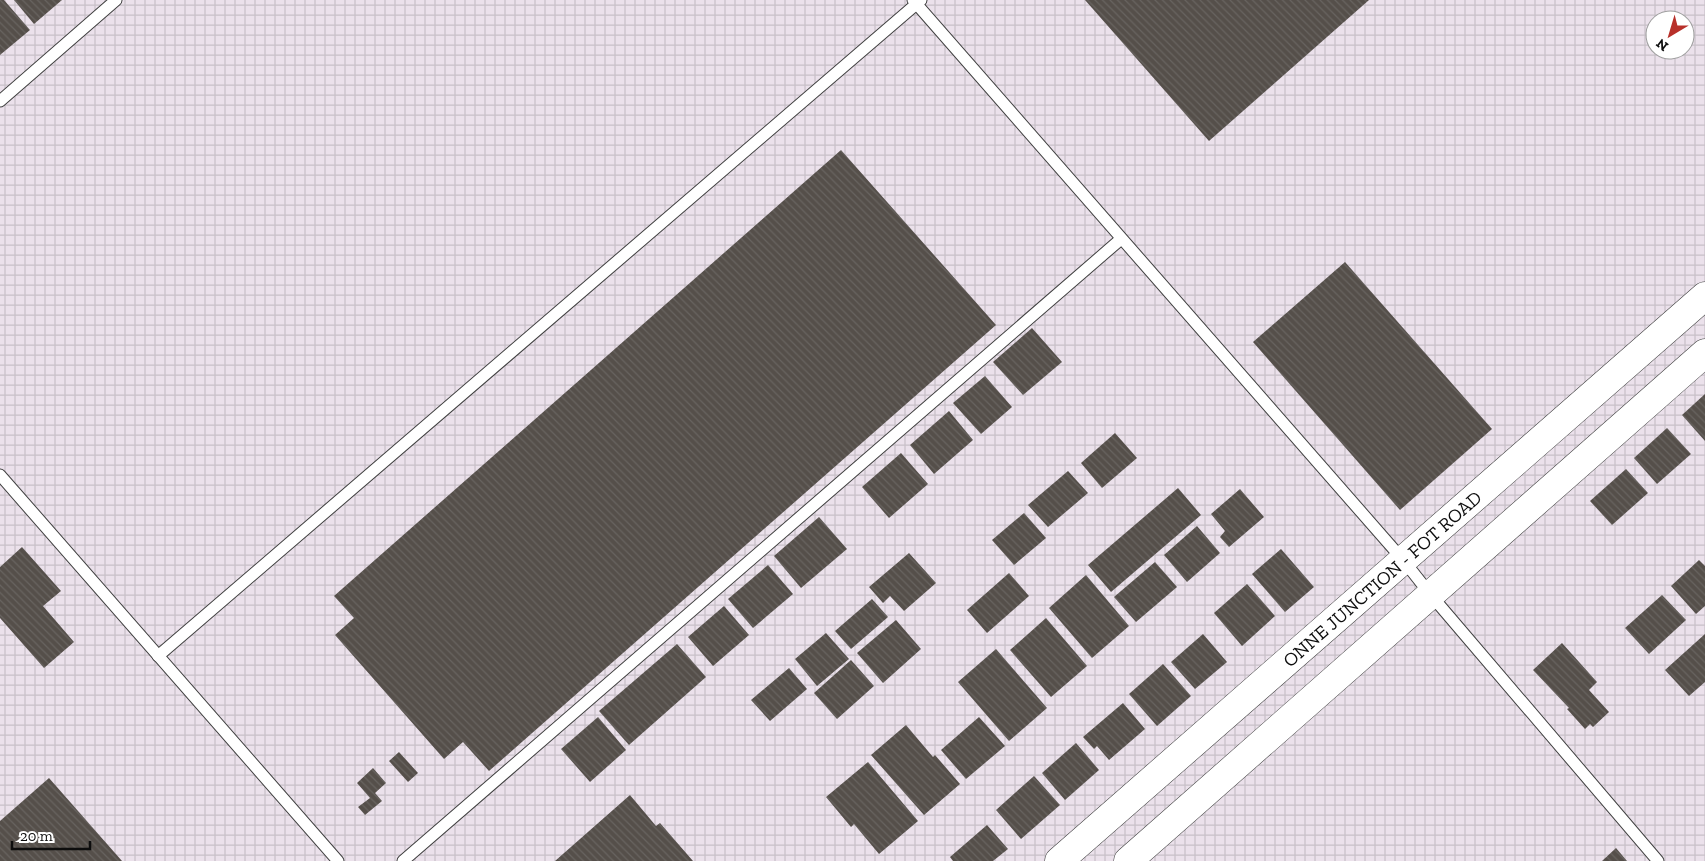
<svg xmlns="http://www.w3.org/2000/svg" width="1705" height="861" viewBox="0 0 1705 861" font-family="'Zilla Slab',serif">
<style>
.industrial{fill:url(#industrial-grid);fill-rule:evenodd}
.building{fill:url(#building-back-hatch)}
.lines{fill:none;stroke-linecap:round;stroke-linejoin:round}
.service-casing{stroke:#404040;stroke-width:13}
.tertiary-casing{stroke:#404040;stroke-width:29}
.service{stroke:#fff;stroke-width:11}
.tertiary{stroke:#fff;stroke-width:28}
.labels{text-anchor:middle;stroke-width:5;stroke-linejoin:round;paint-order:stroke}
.street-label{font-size:19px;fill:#0d0d0d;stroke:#fff}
</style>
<defs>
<pattern id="industrial-grid" width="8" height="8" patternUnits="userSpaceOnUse" patternTransform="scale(1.25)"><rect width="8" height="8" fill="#ebe1eb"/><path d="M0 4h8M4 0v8" fill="none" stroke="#c8c0c8"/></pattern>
<pattern id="building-back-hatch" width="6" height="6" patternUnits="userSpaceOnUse" patternTransform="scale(1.25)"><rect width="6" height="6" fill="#554f4a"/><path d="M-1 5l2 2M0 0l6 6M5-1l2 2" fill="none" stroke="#686460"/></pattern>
</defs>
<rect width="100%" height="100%" fill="#fefded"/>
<path class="industrial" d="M 0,0 L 1705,0 L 1705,861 L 0,861 ZM 1655,20 L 1685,20 L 1685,50 L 1655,50 Z"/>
<g class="building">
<polygon points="0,0 4,0 30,30 0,55"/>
<polygon points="14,0 62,0 34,24"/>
<polygon points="1085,0 1369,0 1209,141"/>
<polygon points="841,150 996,325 489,771 463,742 444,759 335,635 354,618 334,596"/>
<polygon points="1345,262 1492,429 1400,510 1253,342"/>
<polygon points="1032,328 1062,362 1023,395 993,362"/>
<polygon points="985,376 1012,407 981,434 953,403"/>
<polygon points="1705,394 1705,441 1682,415"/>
<polygon points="949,411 973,440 934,474 910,445"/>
<polygon points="1667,428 1691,454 1657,484 1634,458"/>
<polygon points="1115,433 1137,458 1102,488 1081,463"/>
<polygon points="901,453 928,484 889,518 862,487"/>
<polygon points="1626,469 1648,493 1612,525 1590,501"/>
<polygon points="1068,471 1088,493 1048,527 1028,505"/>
<polygon points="1178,488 1201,515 1111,592 1088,565"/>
<polygon points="1240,489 1264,517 1229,547 1220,537 1225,531 1211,514"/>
<polygon points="1024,513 1046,538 1014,565 992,540"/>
<polygon points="819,517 847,549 801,588 774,556"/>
<polygon points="1197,526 1220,553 1187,582 1164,555"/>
<polygon points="22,547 61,591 43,606 74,642 44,668 0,618 0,567"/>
<polygon points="1281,549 1314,587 1285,612 1252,574"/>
<polygon points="909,553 936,583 904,611 890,596 883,603 869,587"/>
<polygon points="1699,560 1705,566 1705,606 1696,614 1671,586"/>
<polygon points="1155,562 1177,587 1136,622 1114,597"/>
<polygon points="768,565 793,594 753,628 728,599"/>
<polygon points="1009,573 1029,596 987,633 967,610"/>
<polygon points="1086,575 1129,626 1092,658 1049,608"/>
<polygon points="1247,584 1275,616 1242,646 1214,613"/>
<polygon points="1662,595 1686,620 1649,654 1625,628"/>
<polygon points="872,599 888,617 851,649 835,631"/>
<polygon points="724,606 749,635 713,666 688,637"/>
<polygon points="1046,618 1087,666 1051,697 1010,650"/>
<polygon points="896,620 921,649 883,683 857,653"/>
<polygon points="826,633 849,659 817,686 795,659"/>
<polygon points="1203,634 1227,662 1195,689 1171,662"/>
<polygon points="1705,634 1705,682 1689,696 1665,670"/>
<polygon points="1562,643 1597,682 1589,690 1609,712 1593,727 1590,724 1585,729 1567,709 1569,708 1533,670"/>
<polygon points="677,644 706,677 629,745 599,711"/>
<polygon points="996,649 1047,708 1009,741 958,682"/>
<polygon points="851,660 874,686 837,719 814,693"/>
<polygon points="1163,664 1191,696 1157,726 1129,694"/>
<polygon points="789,668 807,689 770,721 751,700"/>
<polygon points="1123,703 1145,729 1109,760 1097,746 1094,749 1083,737"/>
<polygon points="598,717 626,750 590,782 561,749"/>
<polygon points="979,717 1005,746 966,779 941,750"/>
<polygon points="906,725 933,757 935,755 960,784 924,815 871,755"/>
<polygon points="1076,743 1099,770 1065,800 1042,773"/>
<polygon points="399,752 418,773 408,782 389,761"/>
<polygon points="868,762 918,821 879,854 854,824 851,827 826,797"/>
<polygon points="373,768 386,783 375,793 382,801 365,815 358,807 370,798 357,783"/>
<polygon points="1034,776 1060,805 1021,839 996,810"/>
<polygon points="49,778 122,861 0,861 0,821"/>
<polygon points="630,795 656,826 660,823 693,861 555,861"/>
<polygon points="987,825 1008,849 993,861 953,861 950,857"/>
<polygon points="1616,848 1627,861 1602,861"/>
</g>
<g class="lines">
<g class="service-casing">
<g id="service">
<polyline points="913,0 1404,561 1430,594 1658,861"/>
<polyline points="0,101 116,0"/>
<polyline points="0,475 338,861"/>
<polyline points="158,656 921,0"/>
<polyline points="403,861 1121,239"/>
</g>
</g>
<g class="tertiary-casing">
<g id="tertiary">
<path id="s1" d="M 1059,861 L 1705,296"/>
<polyline points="1128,861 1705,353"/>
</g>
</g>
<use href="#service" class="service"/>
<use href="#tertiary" class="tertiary"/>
</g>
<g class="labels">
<g class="street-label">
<text dy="7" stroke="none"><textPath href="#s1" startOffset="429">ONNE JUNCTION - FOT ROAD</textPath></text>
</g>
</g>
<g transform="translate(1670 35) rotate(218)"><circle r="24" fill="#ffffff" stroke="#9e9e9e"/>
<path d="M0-4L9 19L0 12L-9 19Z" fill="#b8302a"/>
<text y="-8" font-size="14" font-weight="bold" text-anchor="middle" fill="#0d0d0d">N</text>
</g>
<path d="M12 841v8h78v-8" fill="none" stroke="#0d0d0d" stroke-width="2.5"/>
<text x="20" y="841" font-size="15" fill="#0d0d0d" stroke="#ffffff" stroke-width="4" paint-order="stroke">20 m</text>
</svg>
